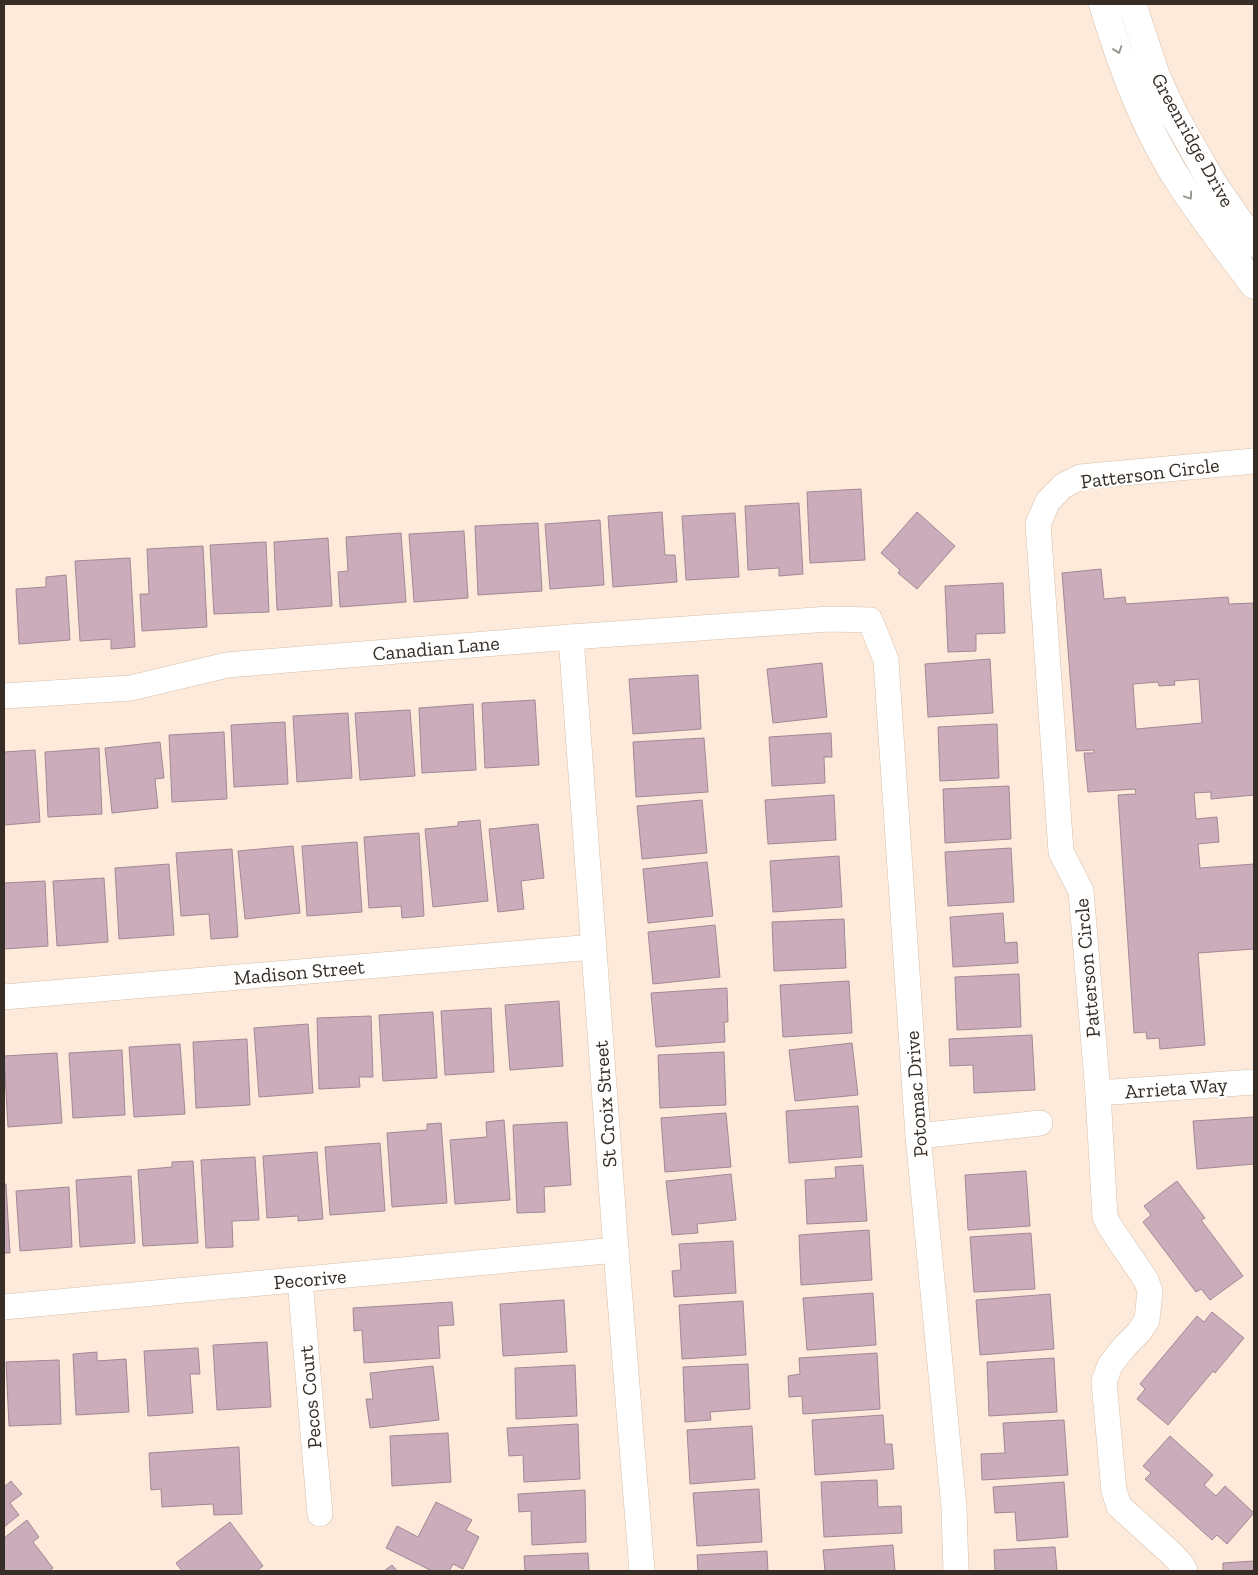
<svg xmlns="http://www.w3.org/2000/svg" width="1258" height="1575" viewBox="0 0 1258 1575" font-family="'Zilla Slab',serif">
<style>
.building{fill:#caacba;stroke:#a38895;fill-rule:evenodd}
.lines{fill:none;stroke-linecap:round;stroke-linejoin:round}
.street-casing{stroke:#d7c0ac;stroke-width:26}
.secondary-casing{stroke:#d7c0ac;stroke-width:29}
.street{stroke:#fff;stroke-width:25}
.secondary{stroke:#fff;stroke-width:28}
.oneway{stroke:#9a9692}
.labels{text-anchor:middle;stroke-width:4.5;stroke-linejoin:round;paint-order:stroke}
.street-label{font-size:20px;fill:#362e26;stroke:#fff}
</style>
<rect width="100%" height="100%" fill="#fdeada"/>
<g class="building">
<polygon points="861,489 865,560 810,563 807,492"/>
<polygon points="799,503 803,574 779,576 779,568 748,570 745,506"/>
<polygon points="662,512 665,555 675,555 677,582 613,587 608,516"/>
<polygon points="917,512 955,546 917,589 898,573 900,570 881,553"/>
<polygon points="735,513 739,577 686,580 682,516"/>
<polygon points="600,520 604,585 550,589 545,524"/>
<polygon points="538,523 542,591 478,595 475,526"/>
<polygon points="464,531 468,598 414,602 409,534"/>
<polygon points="401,533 406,602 340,607 338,572 348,571 346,537"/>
<polygon points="328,538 332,606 277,610 274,542"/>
<polygon points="266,542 269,612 214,614 210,545"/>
<polygon points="203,546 207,627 142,631 140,594 149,594 147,549"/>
<polygon points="130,558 135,647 111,649 111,639 80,641 75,561"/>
<path d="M 1101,569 L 1104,599 L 1125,597 L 1126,604 L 1228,597 L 1229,604 L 1254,603 L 1254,795 L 1211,799 L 1211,792 L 1194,793 L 1196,819 L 1217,817 L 1219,842 L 1198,844 L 1200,868 L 1254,864 L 1254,949 L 1198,953 L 1205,1045 L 1160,1049 L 1159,1038 L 1147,1039 L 1146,1032 L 1134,1033 L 1118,795 L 1136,794 L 1135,789 L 1088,792 L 1084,753 L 1094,753 L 1094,750 L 1076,751 L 1062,573 ZM 1199,679 L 1202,723 L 1136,729 L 1133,684 L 1158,682 L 1159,686 L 1175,685 L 1174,681 Z"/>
<polygon points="66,575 70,640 19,644 16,589 46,587 46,577"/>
<polygon points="1003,583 1005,633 976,634 976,651 948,652 945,586"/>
<polygon points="990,659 993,713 928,717 925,664"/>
<polygon points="822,663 827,717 773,723 767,669"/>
<polygon points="698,675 701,729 633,734 629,679"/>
<polygon points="535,700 539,765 485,768 482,703"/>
<polygon points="473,704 476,770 422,773 419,708"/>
<polygon points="410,710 415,776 360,780 355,713"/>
<polygon points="348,713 352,778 297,782 293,716"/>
<polygon points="285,722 288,784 234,787 231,725"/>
<polygon points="997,724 999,778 940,781 938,727"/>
<polygon points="224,732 227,799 172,802 169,735"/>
<polygon points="831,733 832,757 824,757 825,783 772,786 769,737"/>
<polygon points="704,738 708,792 636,797 633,742"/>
<polygon points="160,742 164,778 155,779 158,808 112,813 105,748"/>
<polygon points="99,748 102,814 48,817 45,752"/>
<polygon points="35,750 40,822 4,825 4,752"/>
<polygon points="1009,786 1011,839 945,843 943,789"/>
<polygon points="834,795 836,840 768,844 765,800"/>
<polygon points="702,800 707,853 642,859 637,806"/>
<polygon points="480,820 488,901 433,907 425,829 458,826 458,822"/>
<polygon points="538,824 544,878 521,881 524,909 498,912 489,829"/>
<polygon points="419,833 424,916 402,918 401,906 369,908 364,837"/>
<polygon points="357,842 362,912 307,916 302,846"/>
<polygon points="293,846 300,913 245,919 238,851"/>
<polygon points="1011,848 1014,902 948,906 945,852"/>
<polygon points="232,849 238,937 211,939 209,914 181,916 176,853"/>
<polygon points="839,856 842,907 773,912 770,861"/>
<polygon points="707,862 713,916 648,923 643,869"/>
<polygon points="169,864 174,935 119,939 115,868"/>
<polygon points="104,878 108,942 57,946 53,881"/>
<polygon points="45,881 48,946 4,949 4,883"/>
<polygon points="1003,913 1005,943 1017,942 1018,963 953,967 950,917"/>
<polygon points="844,919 846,968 774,971 772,922"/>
<polygon points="715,925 720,977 653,984 648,932"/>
<polygon points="1019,974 1021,1027 957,1030 955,977"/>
<polygon points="849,981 852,1033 783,1037 780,985"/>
<polygon points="727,988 728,1022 724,1022 725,1042 656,1047 651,993"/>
<polygon points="559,1001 563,1066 510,1070 505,1005"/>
<polygon points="491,1008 494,1072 445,1075 441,1011"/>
<polygon points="433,1012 437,1078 383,1081 379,1015"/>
<polygon points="371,1016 373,1077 359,1077 360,1087 319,1089 317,1018"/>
<polygon points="308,1024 313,1093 259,1097 254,1028"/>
<polygon points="1032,1035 1035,1090 974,1093 973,1065 950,1066 949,1039"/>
<polygon points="247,1039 250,1105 196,1108 193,1042"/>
<polygon points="852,1043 858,1095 795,1101 789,1050"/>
<polygon points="180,1044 185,1114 134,1117 129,1047"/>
<polygon points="122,1050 125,1115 73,1118 69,1053"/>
<polygon points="724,1052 726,1105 660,1108 658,1055"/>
<polygon points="57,1053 62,1123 8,1127 4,1056"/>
<polygon points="858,1106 862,1157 789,1163 786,1111"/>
<polygon points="726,1113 731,1167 665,1172 661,1118"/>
<polygon points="1254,1117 1254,1164 1197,1169 1193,1121"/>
<polygon points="504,1120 510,1200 455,1204 450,1140 487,1137 486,1122"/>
<polygon points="567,1122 571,1185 544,1187 545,1212 517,1213 513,1125"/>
<polygon points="441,1123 447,1203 392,1207 387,1133 427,1130 427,1124"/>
<polygon points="380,1143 385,1211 330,1215 325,1147"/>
<polygon points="317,1152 323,1219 298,1221 298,1216 267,1218 263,1156"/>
<polygon points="255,1157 259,1220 232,1221 233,1247 206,1248 201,1160"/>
<polygon points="193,1161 198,1243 143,1246 138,1170 172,1167 172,1162"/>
<polygon points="863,1165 867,1221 807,1224 805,1180 836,1178 835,1167"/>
<polygon points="1026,1171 1030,1226 968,1230 965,1175"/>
<polygon points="731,1174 736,1220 697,1224 698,1233 672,1235 666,1181"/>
<polygon points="131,1176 135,1243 80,1247 76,1180"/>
<polygon points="1177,1181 1205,1218 1201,1220 1243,1276 1210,1300 1201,1289 1196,1292 1143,1222 1151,1215 1144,1206"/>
<polygon points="4,1184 6,1184 10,1253 4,1253"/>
<polygon points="69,1187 72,1247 20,1251 16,1191"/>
<polygon points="869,1230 872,1280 801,1285 799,1235"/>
<polygon points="1031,1233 1035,1289 974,1292 970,1237"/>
<polygon points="733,1241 736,1293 674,1297 672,1271 681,1270 679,1244"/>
<polygon points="873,1293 876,1345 807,1350 803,1298"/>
<polygon points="1050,1294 1054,1349 980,1355 976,1300"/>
<polygon points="564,1300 567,1352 503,1356 500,1304"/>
<polygon points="743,1301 746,1355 682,1359 679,1305"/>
<polygon points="452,1302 454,1325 438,1326 440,1358 364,1363 362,1330 354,1331 353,1308"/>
<polygon points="1212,1312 1244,1338 1215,1373 1213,1371 1168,1425 1137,1399 1145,1389 1140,1384 1197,1316 1204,1322"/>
<polygon points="267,1342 271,1407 217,1410 213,1345"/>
<polygon points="198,1348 200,1374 190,1374 193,1413 148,1416 144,1351"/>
<polygon points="97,1352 97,1361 126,1359 129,1412 76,1415 73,1354"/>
<polygon points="877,1353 880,1409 803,1414 802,1396 789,1397 788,1376 800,1374 799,1358"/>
<polygon points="1054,1358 1057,1412 989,1416 987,1362"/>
<polygon points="59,1360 61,1424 9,1426 6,1362"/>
<polygon points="748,1364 750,1409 710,1412 711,1420 685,1422 683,1367"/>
<polygon points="575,1365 577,1416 516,1419 515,1368"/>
<polygon points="433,1366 439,1420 370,1428 366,1399 373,1399 370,1373"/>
<polygon points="883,1415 885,1444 892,1444 894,1469 815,1475 812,1420"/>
<polygon points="1064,1420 1068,1475 982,1480 981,1454 1005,1453 1003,1423"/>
<polygon points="578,1424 580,1479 524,1482 523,1455 509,1456 507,1428"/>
<polygon points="752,1426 755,1479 690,1484 687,1430"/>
<polygon points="448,1433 451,1482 392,1486 390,1436"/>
<polygon points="1170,1436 1213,1475 1204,1485 1216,1496 1225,1486 1254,1513 1227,1544 1217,1535 1212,1540 1145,1479 1151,1473 1143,1466"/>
<polygon points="239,1447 242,1514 214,1515 213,1504 162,1507 161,1489 151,1490 149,1453"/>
<polygon points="877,1480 878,1507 901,1506 902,1533 824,1537 821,1482"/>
<polygon points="11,1481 22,1494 10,1503 19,1515 4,1527 4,1487"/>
<polygon points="1064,1482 1068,1537 1017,1541 1015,1512 995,1513 993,1487"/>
<polygon points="759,1489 762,1542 697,1546 693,1493"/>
<polygon points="585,1490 586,1542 532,1545 531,1511 519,1512 518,1494"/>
<polygon points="436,1502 472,1520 466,1530 479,1537 463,1569 453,1564 449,1571 432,1571 386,1548 397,1526 418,1537"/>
<polygon points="27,1520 39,1537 33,1542 53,1568 49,1571 4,1571 4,1538"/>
<polygon points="230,1522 263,1566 257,1571 182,1571 176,1563"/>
<polygon points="893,1545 895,1571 825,1571 823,1550"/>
<polygon points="1055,1547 1057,1571 995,1571 994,1550"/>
<polygon points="767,1551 768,1571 698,1571 697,1555"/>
<polygon points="588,1553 589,1571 525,1571 524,1556"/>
<polygon points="1254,1561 1254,1571 1223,1571 1223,1563"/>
<polygon points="392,1565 397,1571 384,1571"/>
</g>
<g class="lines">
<g class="street-casing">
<g id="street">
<polyline points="571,637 616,1250 642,1571"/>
<polyline points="4,696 131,688 227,665 571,637 829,619 870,620 886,660 918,1136 954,1508 956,1571"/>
<polyline points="4,997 593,947"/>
<polyline points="1098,1093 1254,1082"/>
<polyline points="918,1136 1040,1123"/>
<polyline points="300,1280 320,1514"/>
<polyline points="4,1307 616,1250"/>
<polyline points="1185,1571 1182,1565 1173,1555 1119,1506 1114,1491 1104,1382 1110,1365 1125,1346 1139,1332 1147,1320 1150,1291 1146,1280 1110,1227 1105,1217 1098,1093 1081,891 1061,852 1038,524 1048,501 1063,486 1080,477 1254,461"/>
</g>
</g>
<g class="secondary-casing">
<g id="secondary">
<path d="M 1103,4 C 1120,61 1141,119 1172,170 C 1196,210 1226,247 1254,285"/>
<polyline points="1132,4 1156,76 1173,113 1213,184 1254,243"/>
</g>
</g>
<use href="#street" class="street"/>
<use href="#secondary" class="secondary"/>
</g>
<defs><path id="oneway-chevron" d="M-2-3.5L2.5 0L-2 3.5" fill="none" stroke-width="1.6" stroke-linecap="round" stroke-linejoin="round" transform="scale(1.25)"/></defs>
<g class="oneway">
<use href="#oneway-chevron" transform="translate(1118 50) rotate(71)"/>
<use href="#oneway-chevron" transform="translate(1189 196) rotate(56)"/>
</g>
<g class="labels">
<g class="street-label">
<text transform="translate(1193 140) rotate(61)" y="7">Greenridge Drive</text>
<text transform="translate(1150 473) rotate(-7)" y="7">Patterson Circle</text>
<text transform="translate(436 648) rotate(-5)" y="7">Canadian Lane</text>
<text transform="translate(1087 968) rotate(-95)" y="7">Patterson Circle</text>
<text transform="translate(299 972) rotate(-5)" y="7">Madison Street</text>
<text transform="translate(1176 1088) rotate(-4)" y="7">Arrieta Way</text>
<text transform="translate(916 1094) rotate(-94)" y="7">Potomac Drive</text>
<text transform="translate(605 1104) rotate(-94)" y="7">St Croix Street</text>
<text transform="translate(310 1279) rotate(-5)" y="7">Pecorive</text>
<text transform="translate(310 1397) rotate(-95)" y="7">Pecos Court</text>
</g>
</g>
<rect width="1258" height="1575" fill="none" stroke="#362e26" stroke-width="10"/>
</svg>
